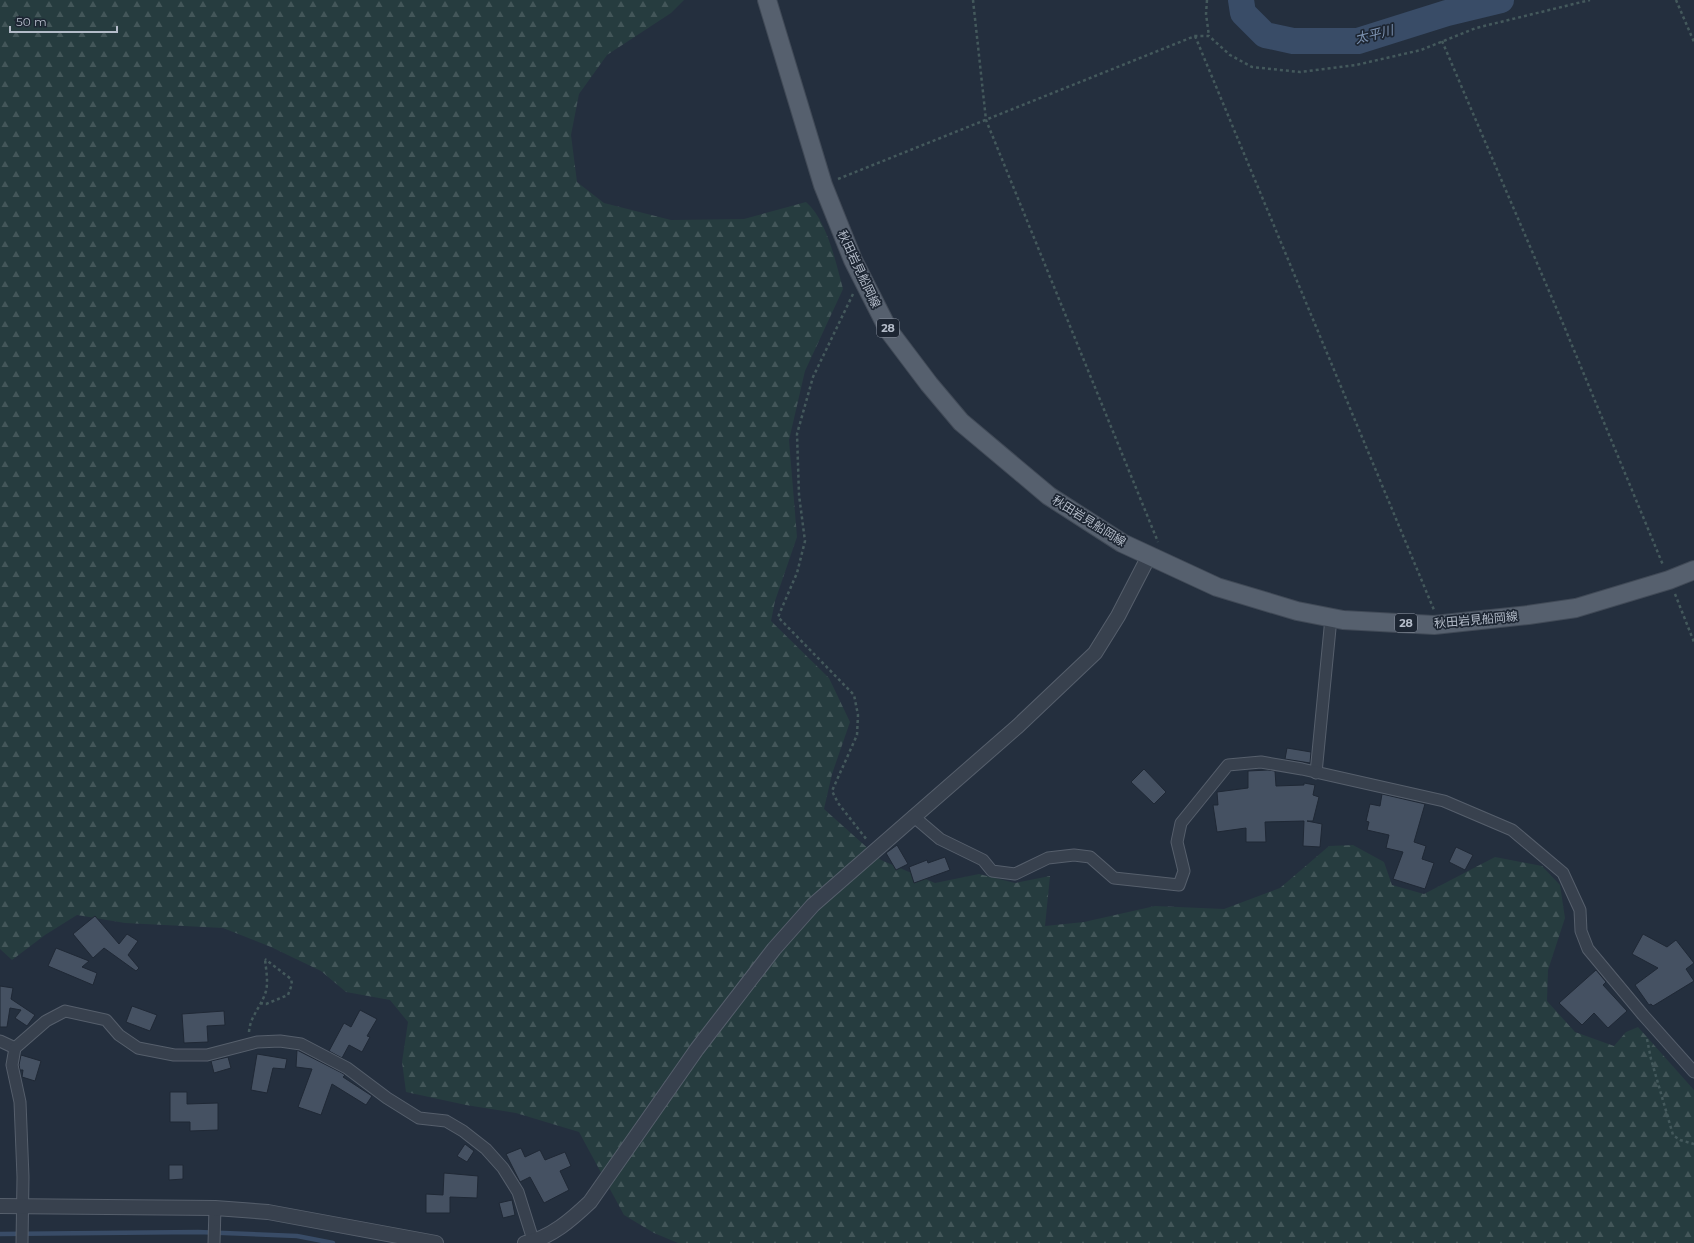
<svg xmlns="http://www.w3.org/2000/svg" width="1694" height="1243" viewBox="0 0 1694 1243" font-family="Montserrat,'Noto Sans JP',sans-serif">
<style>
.forest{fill:url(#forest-firs)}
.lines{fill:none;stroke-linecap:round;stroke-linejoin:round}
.stream{stroke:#394c67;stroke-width:4.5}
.river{stroke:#394c67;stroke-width:26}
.building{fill:#455162;stroke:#1f2835}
.minor-casing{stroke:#565f6c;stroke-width:13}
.tertiary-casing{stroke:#565f6c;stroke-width:16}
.primary-casing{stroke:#414a57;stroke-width:20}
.path{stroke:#44595c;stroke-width:2.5;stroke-dasharray:3 3;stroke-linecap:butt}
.minor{stroke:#38414e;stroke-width:11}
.tertiary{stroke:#38414e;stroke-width:14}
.primary{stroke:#56606e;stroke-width:18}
.labels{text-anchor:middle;stroke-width:3.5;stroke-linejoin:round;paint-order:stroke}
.shield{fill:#1d2633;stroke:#878f9c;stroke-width:1}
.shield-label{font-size:11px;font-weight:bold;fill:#b4bcc9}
.street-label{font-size:12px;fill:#b4bcc9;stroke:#1d2633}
.water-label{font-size:13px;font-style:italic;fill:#7c92b1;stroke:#1d2633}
</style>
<defs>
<pattern id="forest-firs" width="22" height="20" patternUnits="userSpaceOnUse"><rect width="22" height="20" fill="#263c3f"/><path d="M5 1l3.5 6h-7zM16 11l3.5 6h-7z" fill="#435659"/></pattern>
</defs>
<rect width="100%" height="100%" fill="#242f3e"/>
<path class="forest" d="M 0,0 L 684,0 L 671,13 L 607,55 L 579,94 L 571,135 L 577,182 L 604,203 L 671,220 L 744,219 L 806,202 C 827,220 836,263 843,289 L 805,371 L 789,440 L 797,537 L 775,601 L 771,621 L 829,678 L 850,722 L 832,774 L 824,809 L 881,860 L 935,883 L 979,874 L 1015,883 L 1050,876 L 1045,926 L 1084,922 L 1155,906 L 1224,909 L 1280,888 L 1329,846 L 1353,845 L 1384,862 L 1392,885 L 1424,894 L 1495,857 L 1542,866 L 1560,885 L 1565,918 L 1548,970 L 1547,1001 L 1575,1032 L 1614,1046 L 1626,1032 L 1638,1027 L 1694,1090 L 1694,1243 L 678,1243 L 654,1233 L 624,1215 L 579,1132 L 516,1113 L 466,1105 L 406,1092 L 402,1062 L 408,1022 L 390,1000 L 346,992 L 321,971 L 271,947 L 223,928 L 125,923 L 77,915 L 45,935 L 12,960 L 0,949 Z"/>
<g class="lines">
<polyline class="stream" points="0,1234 198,1232 297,1236 333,1243"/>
<polyline class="river" points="1241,0 1243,13 1265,35 1293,41 1358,41 1447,13 1501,0"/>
</g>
<g class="building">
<polygon points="1287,748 1311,752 1310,763 1285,759"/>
<polygon points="1144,769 1166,792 1154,804 1131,782"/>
<polygon points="1268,770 1275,771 1276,786 1304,785 1304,783 1315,785 1313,795 1319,797 1313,821 1307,821 1322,824 1320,847 1303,846 1304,821 1265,822 1266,842 1246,842 1246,828 1217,832 1213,805 1218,805 1217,792 1248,788 1248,771"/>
<polygon points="1382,794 1425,804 1414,842 1426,846 1422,859 1434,863 1425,889 1393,879 1403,852 1386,848 1389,835 1367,830 1369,822 1366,821 1370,804 1380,806"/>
<polygon points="897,845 908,864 896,870 886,853"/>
<polygon points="1456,847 1473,855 1465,870 1449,862"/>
<polygon points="945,857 950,870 914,883 909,867 927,860 928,863"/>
<polygon points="95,916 119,944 127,934 138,941 128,955 139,968 136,971 104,948 93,958 73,934"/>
<polygon points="1643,934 1667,947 1676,940 1694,963 1686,969 1694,981 1653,1006 1651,1004 1649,1005 1635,985 1658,968 1632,954"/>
<polygon points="56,948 89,961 82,967 97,973 93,985 48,966"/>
<polygon points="1596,970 1606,982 1603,985 1627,1011 1608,1028 1594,1013 1582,1025 1559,1003"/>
<polygon points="0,986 13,988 11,999 35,1015 27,1026 15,1018 21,1010 10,1008 7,1027 0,1027"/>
<polygon points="132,1006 157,1015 150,1031 126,1022"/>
<polygon points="360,1010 377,1019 367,1036 370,1037 362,1052 349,1045 342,1058 329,1051 344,1023 351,1027"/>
<polygon points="224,1011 225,1025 207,1026 208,1042 184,1043 182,1014"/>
<polygon points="297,1050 342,1073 345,1075 343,1077 372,1096 366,1105 332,1084 321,1115 298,1107 312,1069 296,1067"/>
<polygon points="257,1054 287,1059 285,1069 273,1068 267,1093 251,1090"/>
<polygon points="21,1055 41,1061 35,1081 22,1077 23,1070 20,1070 19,1065"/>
<polygon points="228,1057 231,1068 214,1073 211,1061"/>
<polygon points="170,1092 187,1092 187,1104 218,1103 218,1130 190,1131 190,1122 170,1122"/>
<polygon points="465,1144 474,1151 467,1162 457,1156"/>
<polygon points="521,1148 525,1157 540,1150 545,1160 565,1152 571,1166 560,1171 569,1190 544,1203 530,1177 520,1182 506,1154"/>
<polygon points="169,1165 183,1165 183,1179 169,1180"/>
<polygon points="444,1173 478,1176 477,1198 450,1197 450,1213 426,1213 426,1194 443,1195"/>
<polygon points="512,1200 515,1215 503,1218 499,1203"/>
</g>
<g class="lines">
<g class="minor-casing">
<g id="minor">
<polyline points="1316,773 1331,618"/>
<polyline points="913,816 940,839 983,860 992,871 1015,874 1048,858 1074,855 1090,857 1114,878 1179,885 1184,871 1177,842 1181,823 1228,765 1261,762 1302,769 1444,801 1512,830 1563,873 1580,910 1581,931 1588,949 1643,1015 1694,1072"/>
<polyline points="0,1041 15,1048"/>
<polyline points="22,1243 23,1177 20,1102 12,1065 15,1048 46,1021 65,1011 106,1020 119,1035 138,1048 174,1055 207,1055 257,1042 280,1041 301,1044 347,1068 387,1098 419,1118 446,1121 463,1131 486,1149 503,1168 518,1192 534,1243"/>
<polyline points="214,1243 215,1208"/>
</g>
</g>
<g class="tertiary-casing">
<g id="tertiary">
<polyline points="0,1206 215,1208 268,1212 436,1243"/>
<path d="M 525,1243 C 551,1238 572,1219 590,1202 L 697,1049 L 774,949 L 813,905 L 1018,726 L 1095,653 L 1118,616 L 1149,556"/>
</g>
</g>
<g class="primary-casing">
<polyline id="primary" points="767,0 823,185 853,260 889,331 929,384 961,422 1049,496 1122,543 1217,587 1297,611 1343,620 1434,625 1528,615 1576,608 1669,580 1694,570"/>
</g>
<g class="path">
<polyline points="973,0 986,120 1158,542"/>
<polyline points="1207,0 1206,14 1209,36"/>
<polyline points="1676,0 1694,42"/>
<polyline points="1195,36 1434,610"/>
<polyline points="1442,41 1564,326 1663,565"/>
<polyline points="838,179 1195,36 1209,36 1230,55 1252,67 1300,72 1356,65 1421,50 1476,28 1590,0"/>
<polyline points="853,294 813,377 797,434 799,495 805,541 797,573 778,617 854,695 858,715 857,735 832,791 838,803 867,840"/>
<polyline points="1675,594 1694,642"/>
<polyline points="260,1003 266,1004 288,995 292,984 291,979 265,959"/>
<path d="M 249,1032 C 250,1017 260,1008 265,994 C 269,984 266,970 265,959"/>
<polyline points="1647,1039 1651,1059 1673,1135 1680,1140 1694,1144"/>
</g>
<use href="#minor" class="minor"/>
<use href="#tertiary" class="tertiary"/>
<use href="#primary" class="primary"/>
</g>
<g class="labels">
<g class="shield">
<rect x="877" y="319" width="22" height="18" rx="3"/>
<rect x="1395" y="614" width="22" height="18" rx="3"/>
</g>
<g class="shield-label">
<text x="888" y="332">28</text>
<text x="1406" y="627">28</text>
</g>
<g class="street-label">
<text transform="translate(859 269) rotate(65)" y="4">秋田岩見船岡線</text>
<text transform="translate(1089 521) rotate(32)" y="4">秋田岩見船岡線</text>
<text transform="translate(1476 620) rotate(-5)" y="4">秋田岩見船岡線</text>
</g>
<g class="water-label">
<text transform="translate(1374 34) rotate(-14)" y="5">太平川</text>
</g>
</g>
<path d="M10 26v6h107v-6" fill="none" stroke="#b4bcc9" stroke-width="2"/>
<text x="16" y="26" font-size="12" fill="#b4bcc9" stroke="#1d2633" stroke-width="3" paint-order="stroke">50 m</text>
</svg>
